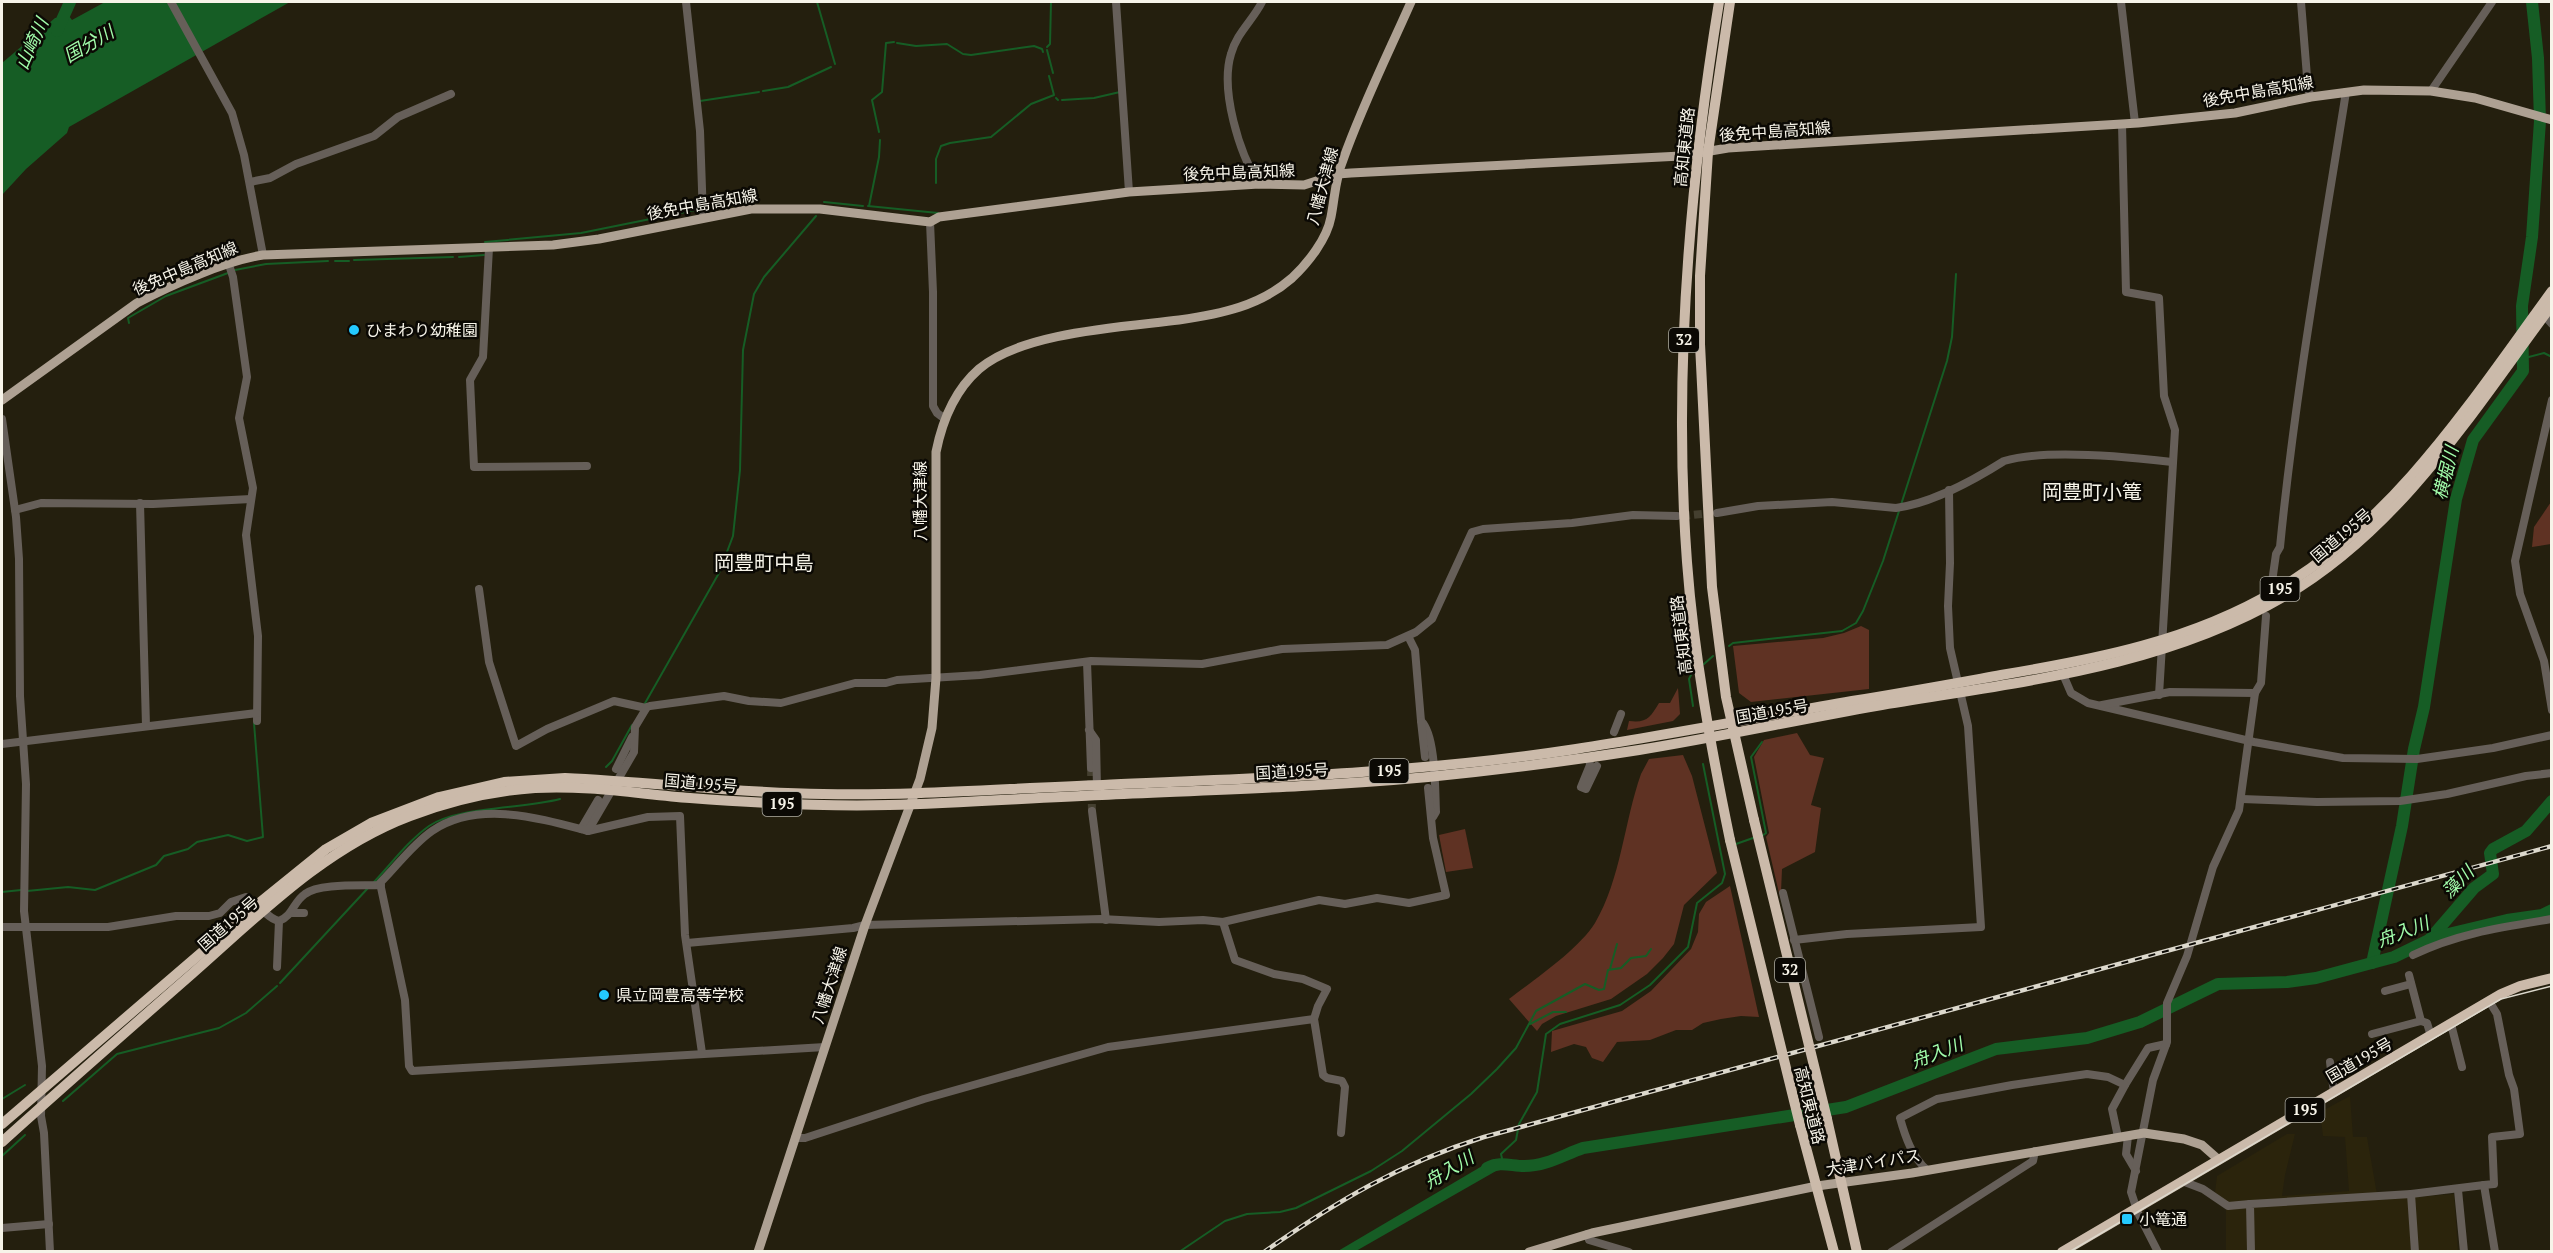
<svg xmlns="http://www.w3.org/2000/svg" width="2553" height="1253" viewBox="0 0 2553 1253" font-family="'PT Serif','Noto Sans JP',serif">
<style>
.built{fill:#2b240c}
.green{fill:#5f3223}
.water{fill:#165d25}
.lines{fill:none;stroke-linecap:round;stroke-linejoin:round}
.stream{stroke:#165d25;stroke-width:2}
.river{stroke:#165d25;stroke-width:12}
.minor-tunnel{stroke:#443f2f;stroke-width:8;stroke-dasharray:8 4;stroke-linecap:butt}
.minor{stroke:#665f59;stroke-width:8}
.major{stroke:#aea193;stroke-width:9}
.highway{stroke:#cbbaaa;stroke-width:10}
.tram{stroke:#dcd8cc;stroke-width:1.5}
.rail-casing{stroke:#dcd8cc;stroke-width:4.5}
.rail{stroke:#0b0904;stroke-width:2;stroke-dasharray:7;stroke-linecap:butt}
.highway-bridge{stroke:#cbbaaa;stroke-width:10}
.poi-dot{fill:#24c9fe;stroke:#0b0904;stroke-width:2}
.labels{text-anchor:middle;stroke-width:5;stroke-linejoin:round;paint-order:stroke}
.shield{fill:#0b0904;stroke:#b0aea4;stroke-width:1.5}
.shield-label{font-size:15px;font-weight:bold;fill:#f7f4e9}
.street-label{font-size:16px;fill:#f7f4e9;stroke:#0b0904}
.poi-label{font-size:16px;fill:#f7f4e9;stroke:#0b0904;text-anchor:start}
.water-label{font-size:18px;font-style:italic;fill:#a1fcaa;stroke:#0b0904}
.quarter-label{font-size:20px;fill:#f7f4e9;stroke:#0b0904}
</style>
<rect width="100%" height="100%" fill="#241f0e"/>
<polygon class="built" points="2350,1096 2353,1137 2367,1137 2378,1200 2454,1194 2458,1251 2226,1251 2226,1203 2215,1192 2217,1176 2287,1134 2295,1134 2285,1175 2282,1196 2349,1191 2345,1137 2323,1136 2320,1112"/>
<g class="green">
<polygon points="2551,502 2551,544 2532,547 2534,527"/>
<polygon points="1861,626 1869,630 1869,689 1751,702 1739,693 1733,646 1823,638 1844,633"/>
<path d="M 1678,688 L 1680,714 L 1673,721 L 1627,730 L 1629,721 C 1647,723 1650,718 1659,703 L 1670,703 Z"/>
<polygon points="1797,733 1810,755 1824,758 1811,805 1821,808 1815,852 1782,869 1781,892 1779,893 1766,837 1769,833 1754,757 1764,740"/>
<path d="M 1683,755 L 1692,776 L 1717,873 L 1684,905 L 1674,944 L 1663,958 L 1647,974 L 1611,999 L 1556,1016 L 1542,1024 L 1537,1031 L 1509,999 C 1535,979 1578,950 1595,923 C 1621,879 1624,822 1641,774 L 1649,759 Z"/>
<polygon points="1465,829 1473,868 1446,872 1439,835"/>
<polygon points="1730,886 1759,1017 1741,1016 1721,1019 1703,1023 1692,1030 1676,1030 1650,1040 1617,1042 1603,1062 1592,1058 1586,1047 1574,1044 1551,1052 1552,1031 1622,1011 1651,991 1691,949 1698,932 1699,914 1706,902"/>
</g>
<g class="water">
<polygon points="105,2 290,2 69,127 67,133 26,169 2,195 2,63 55,18 69,16 72,20"/>
<polygon points="1494,1159 1500,1160 1503,1167 1356,1251 1338,1251"/>
</g>
<g class="lines">
<g class="stream">
<polyline points="817,2 835,64"/>
<polyline points="897,43 916,46 947,44 963,54 971,55 1034,46 1042,49 1043,52"/>
<polyline points="1047,47 1050,44 1051,2"/>
<polyline points="1047,50 1053,73"/>
<polyline points="763,91 788,87 831,67"/>
<polyline points="1056,98 1058,100"/>
<polyline points="1062,100 1094,98 1120,92"/>
<polyline points="700,101 759,92"/>
<polyline points="879,132 872,100 882,92 886,43 894,42"/>
<polyline points="936,183 936,159 941,146 950,143 991,137 1031,104 1054,95 1049,76"/>
<polyline points="824,202 863,206"/>
<polyline points="868,206 938,213"/>
<polyline points="869,206 879,157 880,140"/>
<polyline points="485,242 581,233 700,209"/>
<polyline points="459,257 484,255"/>
<polyline points="354,260 453,257"/>
<polyline points="335,261 349,261"/>
<polyline points="235,270 266,264 328,261"/>
<polyline points="129,323 128,318 166,296 228,273"/>
<polyline points="2525,358 2544,353 2552,357"/>
<polyline points="1729,646 1733,643 1842,631 1856,623 1863,611 1883,561 1947,361 1952,337 1956,274"/>
<polyline points="1704,664 1713,656"/>
<polyline points="1692,673 1689,679 1693,706"/>
<polyline points="644,705 719,573 733,536 740,470 743,350 754,294 764,277 816,216"/>
<polyline points="606,767 612,761 632,725"/>
<polyline points="1762,836 1766,833 1751,757 1762,742"/>
<polyline points="1736,844 1753,838"/>
<path d="M 374,882 C 392,863 408,841 429,826 C 458,806 523,809 560,799"/>
<polyline points="27,891 68,887 95,890 156,865 164,856 188,849 197,842 228,835 247,841 263,837 254,723"/>
<polyline points="2,892 21,890"/>
<polyline points="1610,969 1617,944"/>
<polyline points="280,983 368,888"/>
<polyline points="1530,1024 1553,1012 1566,1012"/>
<polyline points="2,1099 25,1085"/>
<polyline points="63,1101 117,1054 219,1028 246,1013 277,986"/>
<polyline points="2,1156 25,1135"/>
<polyline points="1503,1163 1501,1154 1516,1140 1519,1124 1537,1092 1546,1034 1560,1024 1620,1005 1650,985 1688,947 1697,903 1722,883 1725,874 1703,764"/>
<polyline points="1179,1252 1225,1221 1247,1214 1280,1212 1296,1208 1371,1171 1402,1151 1471,1094 1497,1069 1516,1048 1536,1011 1585,984 1599,990 1604,989 1608,970 1621,968 1631,958 1646,956 1651,949"/>
</g>
<g class="river">
<polyline points="57,31 70,2"/>
<polyline points="2430,939 2474,888 2493,874 2490,853 2493,849 2526,831 2552,801"/>
<polyline points="2372,963 2402,826 2414,749 2424,707 2456,499 2473,440 2523,371 2522,306 2532,237 2540,121 2538,58 2532,2"/>
<path d="M 1487,1168 C 1500,1161 1511,1166 1524,1166 C 1546,1166 1563,1155 1583,1148 L 1846,1107 L 1996,1049 L 2087,1038 L 2140,1022 L 2218,984 L 2287,982 L 2316,978 L 2394,957 L 2429,940 L 2444,935 L 2507,920 L 2542,915 L 2552,910"/>
</g>
<g class="minor-tunnel">
<polyline points="1682,516 1711,513"/>
<polyline points="1091,768 1092,811"/>
</g>
<g class="minor">
<polyline points="171,2 232,113 244,155 263,255"/>
<polyline points="686,2 700,131 703,218"/>
<polyline points="1116,2 1129,192"/>
<polyline points="2121,2 2135,123"/>
<polyline points="2301,2 2308,89 2311,97"/>
<polyline points="2431,91 2492,2"/>
<polyline points="2122,124 2126,292 2159,298 2164,396 2175,430 2159,695"/>
<polyline points="250,182 270,178 296,164 374,136 398,117 451,94"/>
<path d="M 1259,184 C 1239,153 1220,90 1231,54 C 1236,34 1253,20 1262,2"/>
<polyline points="930,222 933,292 933,406 937,413 945,419"/>
<polyline points="489,248 483,357 470,380 474,467 587,466"/>
<polyline points="229,265 233,277 247,377 239,418 253,488 246,535 258,636 257,721"/>
<polyline points="2541,312 2552,324"/>
<polyline points="2552,400 2515,561 2520,594 2544,661 2552,710"/>
<polyline points="2,419 16,517 19,559 20,696 26,784 24,911 42,1066 41,1116 44,1133 50,1252"/>
<polyline points="140,503 146,726"/>
<polyline points="15,510 41,503 153,504 251,499"/>
<path d="M 1717,513 L 1758,506 L 1832,502 L 1896,508 C 1932,503 1974,480 2004,461 C 2044,449 2129,457 2172,462"/>
<path d="M 2272,582 L 2276,554 L 2280,547 C 2295,394 2322,243 2346,92"/>
<polyline points="479,589 489,662 516,746 547,729 614,701 646,708"/>
<path d="M 1408,636 L 1415,650 L 1421,721 C 1436,735 1435,791 1436,812 L 1433,817"/>
<polyline points="1087,662 1091,768"/>
<polyline points="2062,672 2071,693 2088,703 2254,742 2343,758 2417,759 2493,748 2552,735"/>
<polyline points="2102,705 2170,692 2255,693"/>
<polyline points="1421,721 1425,757"/>
<polyline points="1089,730 1096,740 1097,788"/>
<polyline points="1614,732 1621,714"/>
<polyline points="2,744 257,713"/>
<polyline points="1589,757 1590,765 1581,787 1586,789 1597,766"/>
<polyline points="616,769 632,737"/>
<polyline points="2242,799 2317,802 2400,801 2447,794 2526,776 2552,773"/>
<polyline points="1092,811 1106,920"/>
<polyline points="581,829 598,800"/>
<polyline points="588,831 648,817 680,816 685,935 702,1053"/>
<polyline points="1783,893 1819,1037"/>
<polyline points="291,913 304,913"/>
<polyline points="1223,922 1319,900 1345,904 1377,898 1409,903 1446,895 1433,838 1428,788"/>
<path d="M 2,927 L 108,927 L 176,916 L 209,916 L 220,913 L 231,902 L 246,897 C 257,903 268,919 279,921 C 293,916 293,902 305,894 C 319,883 362,886 381,885"/>
<polyline points="1794,940 1847,934 1981,927 1968,726 1950,648 1948,606 1950,563 1949,490"/>
<polyline points="687,943 853,928 865,925 1101,919 1159,922 1203,920 1223,922 1235,960 1274,974 1303,979 1327,989 1318,1006 1314,1019 1323,1075 1327,1078 1342,1081 1345,1087 1341,1133"/>
<path d="M 2413,955 C 2458,933 2503,927 2552,919"/>
<polyline points="277,967 279,921"/>
<polyline points="2409,975 2421,1021"/>
<polyline points="2385,991 2411,984"/>
<polyline points="2451,1024 2462,1067"/>
<polyline points="2372,1034 2421,1021 2427,1023 2431,1036"/>
<path d="M 825,1047 L 412,1071 L 409,1066 L 405,1000 L 380,883 C 397,866 412,845 432,831 C 478,800 539,818 588,831 L 634,752 L 635,727 L 647,707 L 650,706 L 724,696 L 749,701 L 781,703 L 855,683 L 886,683 L 897,680 L 980,675 L 1091,661 L 1202,664 L 1282,649 L 1387,645 L 1416,632 L 1432,619 L 1472,532 L 1483,529 L 1572,523 L 1633,515 L 1677,516"/>
<polyline points="2330,1062 2334,1093"/>
<polyline points="2125,1085 2148,1048 2166,1044"/>
<polyline points="2128,1136 2126,1154 2136,1171"/>
<polyline points="795,1138 805,1138 924,1099 1108,1047 1314,1019"/>
<path d="M 1927,1170 C 1912,1157 1905,1136 1900,1118 L 1937,1099 L 2012,1085 L 2087,1074 L 2108,1077 L 2125,1085 L 2112,1109 L 2118,1137"/>
<polyline points="2182,1181 2203,1189 2228,1206 2250,1204"/>
<polyline points="2484,1185 2494,1184 2492,1137 2520,1134 2514,1089 2509,1075 2497,1014 2489,1001"/>
<polyline points="2458,1190 2464,1252"/>
<polyline points="2411,1194 2484,1185 2495,1252"/>
<polyline points="2,1228 49,1224"/>
<polyline points="1587,1234 1589,1240 1629,1252"/>
<polyline points="1891,1252 2033,1161 2035,1151"/>
<polyline points="2158,1252 2138,1213 2131,1192 2153,1080 2167,1042 2167,1003 2187,956 2213,867 2239,810 2255,693 2261,683 2266,616"/>
<polyline points="2251,1252 2250,1204 2411,1194 2415,1252"/>
</g>
<g class="major">
<path d="M 2,400 L 137,303 C 171,285 225,261 263,255 L 553,245 L 599,239 L 751,209 L 820,209 L 930,222 L 939,217 L 1129,192 L 1259,184 L 1304,185 L 1338,174 L 1351,173 L 1681,156 L 1728,148 L 2138,123 L 2235,113 L 2311,97 L 2364,90 L 2431,91 L 2475,98 L 2552,120"/>
<path d="M 758,1252 L 865,925 L 920,779 L 932,728 L 936,678 L 936,452 C 942,422 955,390 979,369 C 1022,332 1123,327 1179,320 C 1221,314 1260,306 1292,278 C 1308,263 1327,239 1331,217 C 1335,197 1335,179 1343,160 C 1362,106 1388,54 1411,2"/>
<polyline points="1529,1252 1592,1233 1817,1186 1912,1173 2144,1133 2184,1139 2202,1145 2219,1160"/>
</g>
<g class="highway">
<path d="M 1719,2 C 1689,186 1673,375 1687,562 C 1694,656 1711,748 1730,840"/>
<polyline points="1730,2 1708,152 1700,276 1700,344 1712,587 1726,697 1754,820"/>
<polyline points="1827,1119 1857,1252"/>
<path d="M 2,1124 L 258,904 L 326,849 L 371,823 L 439,797 L 504,782 L 565,778 C 652,782 737,793 823,794 C 917,796 1010,788 1103,785 C 1262,778 1419,773 1576,749 C 1668,735 1760,717 1852,701 C 1902,693 1951,684 2001,675 C 2097,659 2191,641 2277,590 C 2396,520 2472,400 2552,291"/>
<polyline points="1800,1125 1834,1252"/>
<path d="M 2,1142 C 65,1085 129,1029 193,973 C 260,914 325,848 410,816 C 450,801 492,791 535,788 C 587,785 639,794 690,798 C 756,803 823,807 889,805 C 960,803 1031,798 1102,795 C 1210,790 1319,787 1428,777 C 1498,770 1569,761 1639,750 C 1718,737 1797,720 1876,706 C 2016,682 2160,669 2285,596 C 2401,528 2473,411 2552,305"/>
<polyline points="2062,1252 2501,994 2520,986 2552,978"/>
</g>
<polyline class="tram" points="2069,1252 2501,999 2552,986"/>
<g class="rail-casing">
<path id="rail" d="M 1264,1252 C 1337,1201 1399,1164 1484,1137 L 2552,846"/>
</g>
<use href="#rail" class="rail"/>
<g class="highway-bridge">
<polyline points="1754,820 1827,1119"/>
<polyline points="1730,840 1800,1125"/>
</g>
</g>
<g class="poi-dot">
<circle cx="354" cy="330" r="6"/>
<circle cx="604" cy="995" r="6"/>
<rect x="2121" y="1213" width="12" height="12" rx="3"/>
</g>
<g class="labels">
<g class="shield">
<rect x="1669" y="328" width="30" height="24" rx="4.5"/>
<rect x="2260.5" y="577" width="39" height="24" rx="4.5"/>
<rect x="1369.5" y="759" width="39" height="24" rx="4.5"/>
<rect x="762.5" y="792" width="39" height="24" rx="4.5"/>
<rect x="1775" y="958" width="30" height="24" rx="4.5"/>
<rect x="2285.5" y="1098" width="39" height="24" rx="4.5"/>
</g>
<g class="shield-label">
<text x="1684" y="345">32</text>
<text x="2280" y="594">195</text>
<text x="1389" y="776">195</text>
<text x="782" y="809">195</text>
<text x="1790" y="975">32</text>
<text x="2305" y="1115">195</text>
</g>
<g class="street-label">
<text transform="translate(2258 91) rotate(-10)" y="6">後免中島高知線</text>
<text transform="translate(1775 131) rotate(-4)" y="6">後免中島高知線</text>
<text transform="translate(1684 147) rotate(-84)" y="6">高知東道路</text>
<text transform="translate(1239 172) rotate(-2)" y="6">後免中島高知線</text>
<text transform="translate(1322 186) rotate(-75)" y="6">八幡大津線</text>
<text transform="translate(702 204) rotate(-10)" y="6">後免中島高知線</text>
<text transform="translate(185 268) rotate(-23)" y="6">後免中島高知線</text>
<text transform="translate(920 501) rotate(-90)" y="6">八幡大津線</text>
<text transform="translate(2341 535) rotate(-40)" y="6">国道195号</text>
<text transform="translate(1681 635) rotate(-97)" y="6">高知東道路</text>
<text transform="translate(1772 711) rotate(-10)" y="6">国道195号</text>
<text transform="translate(1292 771) rotate(-3)" y="6">国道195号</text>
<text transform="translate(701 783) rotate(5)" y="6">国道195号</text>
<text transform="translate(228 923) rotate(-41)" y="6">国道195号</text>
<text transform="translate(829 985) rotate(-72)" y="6">八幡大津線</text>
<text transform="translate(2359 1060) rotate(-30)" y="6">国道195号</text>
<text transform="translate(1810 1105) rotate(76)" y="6">高知東道路</text>
<text transform="translate(1873 1162) rotate(-9)" y="6">大津バイパス</text>
</g>
<g class="poi-label">
<text x="366" y="336">ひまわり幼稚園</text>
<text x="616" y="1001">県立岡豊高等学校</text>
<text x="2139" y="1225">小篭通</text>
</g>
<g class="water-label">
<text transform="translate(32 44) rotate(-66)" y="6">山崎川</text>
<text transform="translate(89 44) rotate(-30)" y="6">国分川</text>
<text transform="translate(2446 473) rotate(-76)" y="6">横堀川</text>
<text transform="translate(2458 882) rotate(-45)" y="6">藻川</text>
<text transform="translate(2403 932) rotate(-21)" y="6">舟入川</text>
<text transform="translate(1937 1053) rotate(-21)" y="6">舟入川</text>
<text transform="translate(1449 1170) rotate(-31)" y="6">舟入川</text>
</g>
<g class="quarter-label">
<text x="2092" y="499">岡豊町小篭</text>
<text x="764" y="570">岡豊町中島</text>
</g>
</g>
<rect width="2553" height="1253" fill="none" stroke="#f7f4e9" stroke-width="6"/>
</svg>
